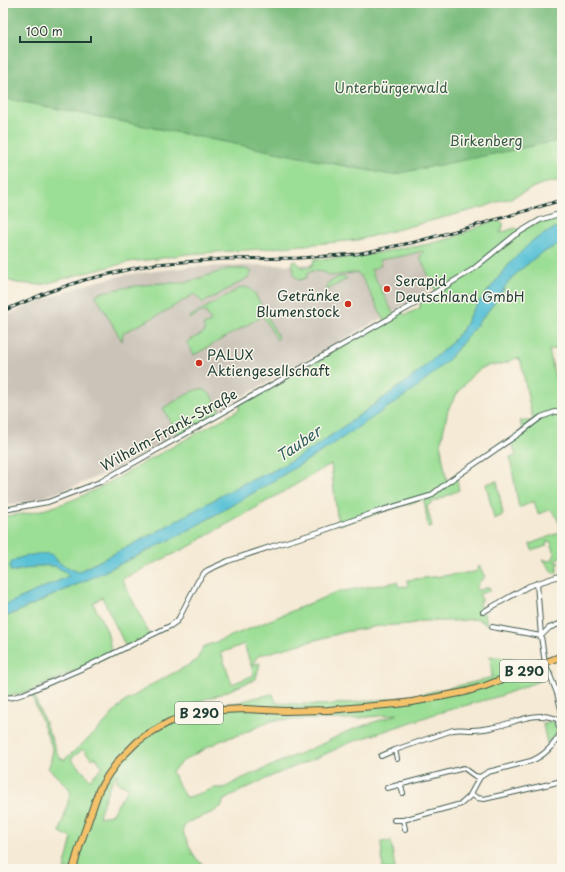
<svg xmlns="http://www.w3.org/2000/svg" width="565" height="872" viewBox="0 0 565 872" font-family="'Playpen Sans',sans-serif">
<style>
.industrial{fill:#cbc3b8}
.green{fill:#9bde95;stroke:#5d8e64;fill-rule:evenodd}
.forest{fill:#7cbd7e;stroke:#4e7d59}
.water{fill:#59c1d6;stroke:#3c7f85}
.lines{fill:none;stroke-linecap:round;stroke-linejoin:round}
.street-casing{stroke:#3f574c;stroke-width:6}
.primary-casing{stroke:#3f574c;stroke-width:8}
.street{stroke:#fff;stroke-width:4}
.primary{stroke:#f3c26a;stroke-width:6}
.rail-casing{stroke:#1f3d34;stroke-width:3}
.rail{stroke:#fbf7ec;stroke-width:1.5;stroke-dasharray:4.5;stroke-linecap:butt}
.poi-dot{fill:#c8321e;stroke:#fbf7ec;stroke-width:1.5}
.labels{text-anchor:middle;stroke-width:3;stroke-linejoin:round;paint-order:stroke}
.shield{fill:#fbf7ec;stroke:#61756b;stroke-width:1}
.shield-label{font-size:13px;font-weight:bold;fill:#1f3d34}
.park-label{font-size:14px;fill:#385d47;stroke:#fbf7ec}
.poi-label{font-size:14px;fill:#1f3d34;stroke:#fbf7ec;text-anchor:start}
.street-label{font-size:14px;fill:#1f3d34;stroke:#fbf7ec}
.water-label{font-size:15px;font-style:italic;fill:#2e5e5c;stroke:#fbf7ec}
</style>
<rect width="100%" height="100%" fill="#fbf7ec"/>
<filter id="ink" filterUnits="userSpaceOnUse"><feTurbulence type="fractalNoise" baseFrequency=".025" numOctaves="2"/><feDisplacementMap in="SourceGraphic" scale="8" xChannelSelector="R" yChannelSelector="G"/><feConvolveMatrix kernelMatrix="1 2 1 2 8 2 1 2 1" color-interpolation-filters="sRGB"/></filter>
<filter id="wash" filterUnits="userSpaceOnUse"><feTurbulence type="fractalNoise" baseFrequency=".012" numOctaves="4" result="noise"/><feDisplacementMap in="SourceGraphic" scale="16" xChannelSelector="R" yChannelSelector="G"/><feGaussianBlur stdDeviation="0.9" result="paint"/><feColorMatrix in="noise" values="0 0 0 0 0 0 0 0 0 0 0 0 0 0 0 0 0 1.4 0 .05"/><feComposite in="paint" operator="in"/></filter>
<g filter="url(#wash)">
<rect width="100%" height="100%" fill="#f5ead5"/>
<polygon class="industrial" points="418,248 437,287 319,353 117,468 83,483 38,499 3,506 3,317 22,308 84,285 124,275 190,267 309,264 361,259"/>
<g class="green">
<polygon points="562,71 562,180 541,184 509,199 502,200 484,207 357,240 261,249 187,254 156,259 129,262 77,275 41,285 17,283 3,279 3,89"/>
<path d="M 562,213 L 562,226 L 555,228 L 531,242 L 511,262 L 472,311 L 463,329 L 448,346 L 410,379 L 319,444 L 296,458 L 271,472 L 242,484 L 151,535 L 78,572 L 59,563 L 53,555 L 15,571 C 25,569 42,564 53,566 C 59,567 65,572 70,576 L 3,606 L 3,516 C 43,514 77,500 112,481 C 123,475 133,469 143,463 C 175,445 207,428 239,410 L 240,402 L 385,321 L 361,276 L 357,273 L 353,273 L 331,276 L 324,272 L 312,271 L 308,273 L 306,278 L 299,280 C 294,277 293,275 294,269 L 292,265 L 292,261 L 296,261 L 301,267 L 311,267 L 315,259 L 357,257 L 393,250 L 411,246 L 415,247 L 429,244 L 452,238 L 495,220 L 503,223 L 503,227 L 500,233 L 515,228 L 521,231 L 529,226 ZM 423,251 L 420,257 L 436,292 L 420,301 L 420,308 L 405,315 L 402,311 L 394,315 L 371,270 L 381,265 L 379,260 L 403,256 Z"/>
<path d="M 562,242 L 562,348 L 549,350 L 562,409 L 562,524 L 560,525 C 557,519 556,513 550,510 L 538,514 L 534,501 L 519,508 L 510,457 L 516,456 L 511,439 L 523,431 L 520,421 L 534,421 L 531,412 L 521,362 L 518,358 L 513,359 L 508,362 L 498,365 L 491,365 L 482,368 L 473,374 L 456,395 L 448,410 L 441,442 L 442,455 L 447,482 L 456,476 L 459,490 L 431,503 L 427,507 L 432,526 L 428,527 L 424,499 L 338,525 L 331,464 L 233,521 L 214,531 L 192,545 L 122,579 L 150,636 L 126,647 L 102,597 L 93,603 L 107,631 L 112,654 L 32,691 L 59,757 L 64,760 L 95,733 L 123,703 L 153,684 L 196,661 L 200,654 L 203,647 L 249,629 L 337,592 L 397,582 L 399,587 L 405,586 L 406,587 L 408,586 L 407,580 L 475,572 L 477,571 L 479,566 L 485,577 L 479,582 L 476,589 L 480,590 L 489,587 L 490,591 L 479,594 L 482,599 L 478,605 L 485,607 L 483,612 L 486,618 L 487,625 L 478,619 L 454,621 L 422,621 L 410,624 L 379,626 L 345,632 L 260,655 L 257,657 L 252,665 L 260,663 L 256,679 L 211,698 L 208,698 L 195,703 L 199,705 L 236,703 L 258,697 L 273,694 L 276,703 L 322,705 L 369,701 L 409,697 L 475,682 L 492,677 L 490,656 C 501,659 509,655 519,664 L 545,663 L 549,671 L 546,672 L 547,678 L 500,696 L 438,713 L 349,743 L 321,756 L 274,775 L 234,794 L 223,801 L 222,806 L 213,812 L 186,823 L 183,829 L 184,835 L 194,856 L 207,869 L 64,869 L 72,838 L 60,832 L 71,791 L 67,786 L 48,768 L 50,764 L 53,750 L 30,691 L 3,698 L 3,618 L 89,579 L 182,534 L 248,496 L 449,359 L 492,306 L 503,290 L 507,282 L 518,272 L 537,256 ZM 244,644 L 254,675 L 232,684 L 221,653 ZM 398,714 L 348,731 L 322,744 L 243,778 L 224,788 L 215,788 L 189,797 L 185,797 L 172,772 L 183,761 L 210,746 L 224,739 L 242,734 L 271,721 L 278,720 L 349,719 ZM 83,749 L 92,759 L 95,757 L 103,767 L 90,779 L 71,759 ZM 117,774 L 117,782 L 121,785 L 129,787 L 116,807 L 111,815 L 99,817 C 103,803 108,786 117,774 Z"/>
<polygon points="228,269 246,269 252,272 249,277 203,303 194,294 166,311 123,333 122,341 96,296 96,295 103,292 128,287 161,283 184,283"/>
<polygon points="339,277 345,277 347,279 327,290 327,284 329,282"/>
<path d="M 243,287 C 249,287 252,290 255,294 L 279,338 L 277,340 L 263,316 L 194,355 L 187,342 L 205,332 L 203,325 L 211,322 L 206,312 L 201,312 L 190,319 L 189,317 L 240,288 Z"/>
<path d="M 200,389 C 211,389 216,404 221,413 L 179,437 L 163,408 L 193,391 Z"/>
<polygon points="497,481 503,515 494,519 486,484"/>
<polygon points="561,529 562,529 562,557 561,556 555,561 557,563 558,562 559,564 557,566 557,573 553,573 543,559 548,561 552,560 555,554 551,542 547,541 546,546 538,549 532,550 530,544 561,532"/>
<polygon points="549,720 554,722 557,730 554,738 552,737 547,744 543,724 547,724"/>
<polygon points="391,841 395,869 383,869 381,842"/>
</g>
<polygon class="forest" points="3,3 562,3 562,140 391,175 3,98"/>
<path class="water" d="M 562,226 L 562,242 L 537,256 L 518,272 L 508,282 L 503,290 L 492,306 L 449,359 L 418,387 L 326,449 L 248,496 L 182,534 L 89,579 L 3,618 L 3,606 L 69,576 C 65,572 59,567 53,566 C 42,564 26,569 15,571 L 10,571 C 10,568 9,565 12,562 C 16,557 42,552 49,554 C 53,554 55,559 58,562 C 63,566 72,569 78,572 L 151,535 L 242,484 L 271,472 L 296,458 L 319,444 L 410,379 L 448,346 L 463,329 L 472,311 L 511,262 L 532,241 L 555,228 Z"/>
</g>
<g filter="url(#ink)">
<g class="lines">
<g class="street-casing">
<g id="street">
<polyline points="3,509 9,509 48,502 100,482 436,292 472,270 515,235 540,220 562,213"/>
<polyline points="537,583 541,636 545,663 557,693 562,713"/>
<polyline points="483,612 529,586 562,575"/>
<polyline points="492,627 541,636 549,628 562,623"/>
<polyline points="3,698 14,697 23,694 90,665 170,626 177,621 179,618 198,581 205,572 208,570 228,561 273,546 319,532 376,512 430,496 448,482 520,433 541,417 555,412 562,411"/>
<path d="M 562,717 C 557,720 557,726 562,730"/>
<polyline points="381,756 395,750"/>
<path d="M 397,759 L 395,750 L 453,730 C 460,729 465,730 472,730 C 477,730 484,729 490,728 C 514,724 534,709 559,720"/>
<polyline points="400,784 403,793"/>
<path d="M 387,788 L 464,768 L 475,776 L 480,777 L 488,772 L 531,761 C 546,755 555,744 562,731"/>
<polyline points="471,794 477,798 484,799 511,793 562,781"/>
<polyline points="394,820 403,820 461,804 469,797 480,777"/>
<polyline points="403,820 405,829"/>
</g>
</g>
<g class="primary-casing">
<polyline id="primary" points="73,869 80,845 99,790 108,775 119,760 137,742 148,734 169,722 188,715 222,710 245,709 285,711 328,710 397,704 412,702 465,692 485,686 562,656"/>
</g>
<use href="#street" class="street"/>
<use href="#primary" class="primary"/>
<g class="rail-casing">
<polyline id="rail" points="3,311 48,292 84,280 135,268 155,264 224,259 299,258 356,254 415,242 495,220 562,200"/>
</g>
<use href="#rail" class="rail"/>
</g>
</g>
<g class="poi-dot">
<circle cx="387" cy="289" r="4"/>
<circle cx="348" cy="304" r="4"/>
<circle cx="199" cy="363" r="4"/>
</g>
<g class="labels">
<g class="shield">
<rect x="500" y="660" width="48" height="22" rx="3"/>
<rect x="175" y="702" width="48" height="22" rx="3"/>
</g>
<g class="shield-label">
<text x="524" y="676">B 290</text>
<text x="199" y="718">B 290</text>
</g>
<g class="park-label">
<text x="391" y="93">Unterbürgerwald</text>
<text x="486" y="146">Birkenberg</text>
</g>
<g class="poi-label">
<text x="395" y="286">Serapid<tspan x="395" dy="16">Deutschland GmbH</tspan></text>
<text x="340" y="301" text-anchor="end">Getränke<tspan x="340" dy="16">Blumenstock</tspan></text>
<text x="207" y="360">PALUX<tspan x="207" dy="16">Aktiengesellschaft</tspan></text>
</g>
<g class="street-label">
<text transform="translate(169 430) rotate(-29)" y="5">Wilhelm-Frank-Straße</text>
</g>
<g class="water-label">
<text transform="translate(299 444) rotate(-34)" y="5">Tauber</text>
</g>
</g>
<rect width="565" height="872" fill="none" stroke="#fbf7ec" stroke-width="16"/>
<path d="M20 36v6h71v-6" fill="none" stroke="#1f3d34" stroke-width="2"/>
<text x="26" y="36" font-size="12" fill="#1f3d34" stroke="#fbf7ec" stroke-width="3" paint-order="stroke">100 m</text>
</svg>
